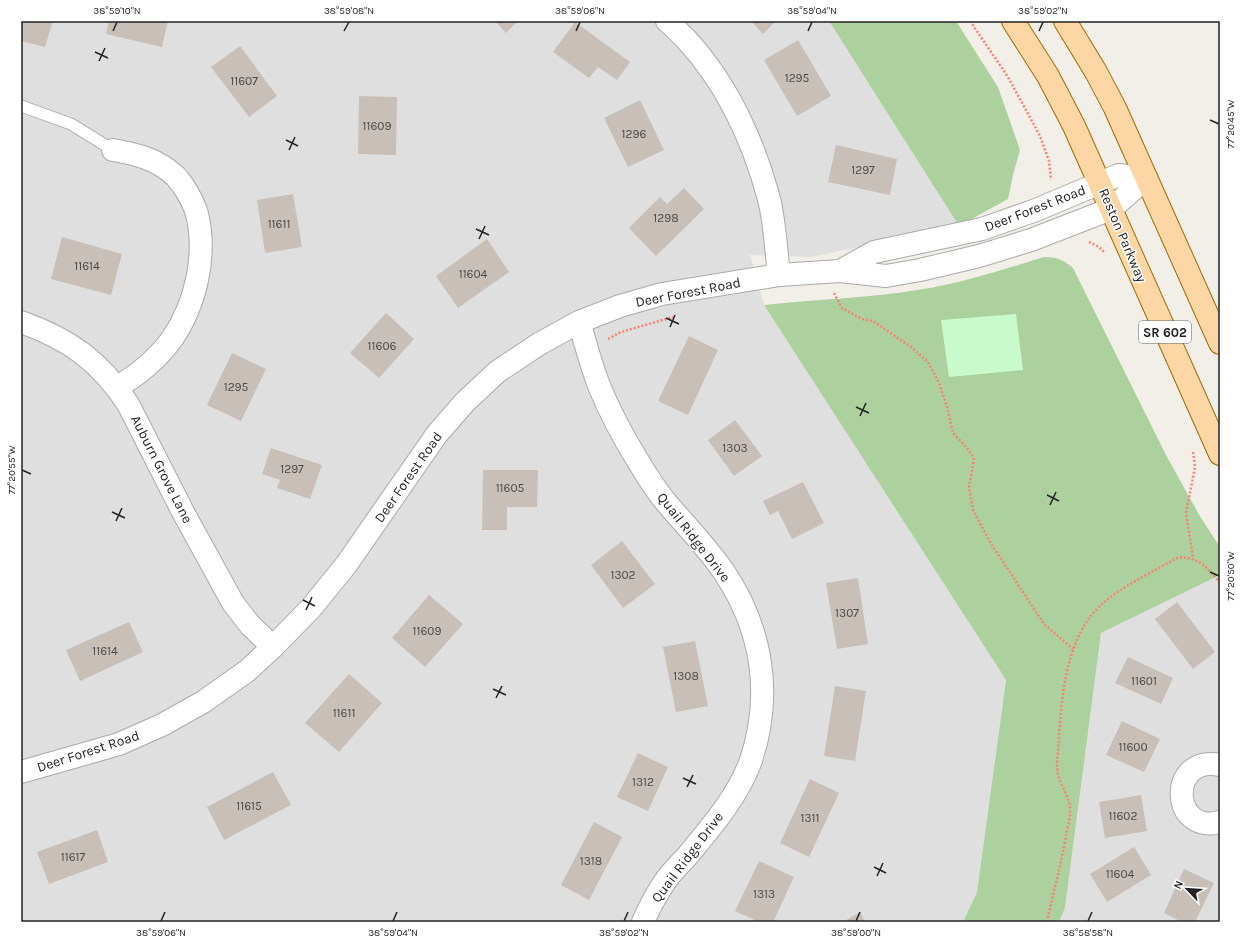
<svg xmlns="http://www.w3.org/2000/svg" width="1241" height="943" viewBox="0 0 1241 943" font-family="Karla,sans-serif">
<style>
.residential{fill:#e0dfdf}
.forest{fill:#add19e}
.park{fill:#c8facc}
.building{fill:#c7bfb8}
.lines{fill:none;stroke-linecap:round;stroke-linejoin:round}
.lane-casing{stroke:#a9a9a9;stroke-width:13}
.street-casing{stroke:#a9a9a9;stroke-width:24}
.primary-casing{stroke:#a06b00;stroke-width:24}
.path{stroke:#fa8072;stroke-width:2.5;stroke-dasharray:2 2;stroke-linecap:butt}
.lane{stroke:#fff;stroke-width:11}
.street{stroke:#fff;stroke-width:22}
.primary{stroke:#fcd6a4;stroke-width:22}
.ticks{fill:none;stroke:#222;stroke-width:1.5}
.labels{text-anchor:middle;stroke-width:3;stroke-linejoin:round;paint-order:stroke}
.number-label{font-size:12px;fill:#4b4948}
.shield{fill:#fff;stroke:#646464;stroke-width:1}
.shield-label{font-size:13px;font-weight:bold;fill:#222}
.street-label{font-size:14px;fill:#222;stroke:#fff}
.neatline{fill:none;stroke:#222;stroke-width:1.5}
.ticks-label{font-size:10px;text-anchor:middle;fill:#222}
</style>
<rect width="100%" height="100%" fill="#f2efe9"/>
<g class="residential">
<polygon points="21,21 829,21 959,226 811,257 750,255 764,305 1006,680 977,892 963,922 21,922"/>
<polygon points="1220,575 1220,922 1059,922 1065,908 1101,633"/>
</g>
<g class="forest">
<polygon points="829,21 956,21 998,87 1020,150 1013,175 1008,199 959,226"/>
<path d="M 1044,257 C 1056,257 1064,260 1073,268 L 1167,457 L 1201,518 L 1220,547 L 1220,575 L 1101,633 L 1065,908 L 1059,922 L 963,922 L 977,892 L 1006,680 L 764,305 C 817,299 871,298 924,289 C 965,282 1005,269 1044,257 Z"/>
</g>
<polygon class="park" points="1016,314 1023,370 949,377 941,320"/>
<g class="building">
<polygon points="21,21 53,21 45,47 21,41"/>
<polygon points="109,21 168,21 162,47 106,34"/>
<polygon points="495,21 518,21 506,33"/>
<polygon points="751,21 776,21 763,34"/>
<polygon points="575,22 630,62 617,80 598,67 589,78 553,52"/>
<polygon points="798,40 831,96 797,116 764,60"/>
<polygon points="240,46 277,96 249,117 211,67"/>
<polygon points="359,96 397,97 396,155 358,154"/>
<polygon points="640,100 664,150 628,167 604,118"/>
<polygon points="836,145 897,159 890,195 828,182"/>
<polygon points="684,188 704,209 656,256 629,228 660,197 667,204"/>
<polygon points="293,194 302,247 265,253 257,200"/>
<polygon points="62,237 122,254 111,295 51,279"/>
<polygon points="487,239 509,272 458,308 436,276"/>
<polygon points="386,313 414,339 379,378 350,353"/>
<polygon points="689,336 718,350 688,415 658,401"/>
<polygon points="232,353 266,369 241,421 207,405"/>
<polygon points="735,420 762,456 734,476 708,440"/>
<polygon points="271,448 322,465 310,499 277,488 280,480 262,474"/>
<polygon points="483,470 538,470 537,507 507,507 507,530 482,530"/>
<polygon points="803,482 824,523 792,539 778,511 770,515 763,501"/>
<polygon points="622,541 655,584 623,608 591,565"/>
<polygon points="858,578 868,644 837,649 826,583"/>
<polygon points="429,595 463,624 425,667 392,638"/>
<polygon points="1177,602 1215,652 1193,669 1155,619"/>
<polygon points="129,622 143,652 80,681 66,650"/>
<polygon points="695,641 708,706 676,712 663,647"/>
<polygon points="1128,657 1173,678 1161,704 1115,683"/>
<polygon points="349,674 382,703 339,752 305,723"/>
<polygon points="835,686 866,691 855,761 824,756"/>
<polygon points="1122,721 1160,739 1144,772 1106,755"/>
<polygon points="638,753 668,767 648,811 617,797"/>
<polygon points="273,772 291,805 224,840 207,807"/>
<polygon points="810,779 839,793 809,857 780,843"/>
<polygon points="1141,795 1147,831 1105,838 1099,802"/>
<polygon points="594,822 622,837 589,900 561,885"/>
<polygon points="97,830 108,862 49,884 37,852"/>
<polygon points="1134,847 1151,875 1107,902 1090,874"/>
<polygon points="759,861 794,877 773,922 759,922 735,911"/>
<polygon points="1184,869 1214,883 1195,922 1182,922 1164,913"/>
<polygon points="860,912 865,922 843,922"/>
</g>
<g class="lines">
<g class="lane-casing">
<polyline id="lane" points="21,106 71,124 113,150"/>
</g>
<g class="street-casing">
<g id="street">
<path d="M 667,21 C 674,26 679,33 685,38 C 727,83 753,140 769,199 C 775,223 776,250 779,275"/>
<path d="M 113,150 C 136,154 157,159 174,175 C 177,177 179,181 182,184 C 188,193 194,203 197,214 C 207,255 196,304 172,339 C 158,358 138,375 117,387"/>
<polyline points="840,271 874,252 982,229 1036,210 1119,175 1146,178"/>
<path d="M 21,322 C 69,339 100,361 128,404 L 183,512 L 233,603 L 250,625 L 273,647"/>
<path d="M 579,322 C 586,344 591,366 600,388 C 609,410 625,440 638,461 C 646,474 655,489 665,501 C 685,525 707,547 724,572 C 763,630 773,697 750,763 C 737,797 712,826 689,854 C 681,863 671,872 664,883 C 656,895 649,908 643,922"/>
<path d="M 1220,765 C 1168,754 1170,835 1220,822"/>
<polyline points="21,772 119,744 162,725 203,702 247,671 273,647 311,608 346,565 437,434 465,402 497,372 539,344 579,322 620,306 662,294 779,275 840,271 886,276 920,270 979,256 1031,240 1111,209 1146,178"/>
</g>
</g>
<g class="primary-casing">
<g id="primary">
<polyline points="1013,21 1048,76 1074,126 1220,454"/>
<polyline points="1065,21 1096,72 1115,108 1220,343"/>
</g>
</g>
<g class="path">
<polyline points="970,21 1008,77 1040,136 1049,161 1051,180"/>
<polyline points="1089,242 1099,247 1104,252"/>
<polyline points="834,293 842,308 862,319 873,321 911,347 928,362 939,383 947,407 953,433 967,448 974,459 969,487 973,510 990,542 1036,612 1045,625 1073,649"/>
<polyline points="608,339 621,332 673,317"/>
<polyline points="1193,452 1195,467 1186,513 1193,558"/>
<path d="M 1047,922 C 1053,893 1061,865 1066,836 C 1067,829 1070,820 1070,812 C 1071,796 1057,783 1057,766 C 1057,756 1059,746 1059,736 C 1062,692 1067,635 1102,604 C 1121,587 1154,571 1177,558 C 1197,555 1208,568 1220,583"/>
</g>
<use href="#lane" class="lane"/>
<use href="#street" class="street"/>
<use href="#primary" class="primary"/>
</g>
<path class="ticks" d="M 113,31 L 117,22M 344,31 L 349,22M 576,31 L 580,22M 808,31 L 812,22M 1039,31 L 1043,22M 95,52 L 108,58M 99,61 L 105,48M 1210,120 L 1219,124M 286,140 L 298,146M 289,150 L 295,137M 476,229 L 489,235M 479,239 L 485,226M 666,318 L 679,324M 670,327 L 675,315M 856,407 L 869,413M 860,416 L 866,403M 22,470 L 31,474M 1047,495 L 1059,501M 1050,505 L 1056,492M 112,512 L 125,518M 116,521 L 122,508M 1210,572 L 1219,576M 303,600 L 315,606M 306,610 L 312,597M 493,689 L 506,695M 496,698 L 502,686M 683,778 L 696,784M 687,787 L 693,775M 874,867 L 886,873M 877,876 L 883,863M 161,921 L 165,912M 393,921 L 397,912M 624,921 L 628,912M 856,921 L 860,912M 1088,921 L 1092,912"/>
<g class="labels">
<g class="number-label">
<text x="797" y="82">1295</text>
<text x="244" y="85">11607</text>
<text x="377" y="130">11609</text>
<text x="634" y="138">1296</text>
<text x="863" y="174">1297</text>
<text x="666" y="222">1298</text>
<text x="279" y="228">11611</text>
<text x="87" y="270">11614</text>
<text x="473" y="278">11604</text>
<text x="382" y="350">11606</text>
<text x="236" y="391">1295</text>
<text x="735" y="452">1303</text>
<text x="292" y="473">1297</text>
<text x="510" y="492">11605</text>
<text x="623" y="579">1302</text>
<text x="847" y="617">1307</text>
<text x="427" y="635">11609</text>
<text x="105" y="655">11614</text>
<text x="686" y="680">1308</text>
<text x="1144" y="685">11601</text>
<text x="344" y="717">11611</text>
<text x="1133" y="751">11600</text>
<text x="643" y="786">1312</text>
<text x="249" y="810">11615</text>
<text x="1123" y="820">11602</text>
<text x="810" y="822">1311</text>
<text x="73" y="861">11617</text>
<text x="591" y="865">1318</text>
<text x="1120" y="878">11604</text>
<text x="764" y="898">1313</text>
</g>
<rect class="shield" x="1139" y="321" width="52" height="22" rx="3"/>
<g class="shield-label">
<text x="1165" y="337">SR 602</text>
</g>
<g class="street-label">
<text transform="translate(1035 208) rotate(-21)" y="5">Deer Forest Road</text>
<text transform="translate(1123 235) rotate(67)" y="5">Reston Parkway</text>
<text transform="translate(688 292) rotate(-11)" y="5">Deer Forest Road</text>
<text transform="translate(162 469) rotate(63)" y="5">Auburn Grove Lane</text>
<text transform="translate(408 477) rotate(-55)" y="5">Deer Forest Road</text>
<text transform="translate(694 537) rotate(52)" y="5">Quail Ridge Drive</text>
<text transform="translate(88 751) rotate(-18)" y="5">Deer Forest Road</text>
<text transform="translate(687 857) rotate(-53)" y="5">Quail Ridge Drive</text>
</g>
</g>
<rect width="1241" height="943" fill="none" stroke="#ffffff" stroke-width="44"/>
<g transform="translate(1187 889) rotate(295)" stroke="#ffffff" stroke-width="3" paint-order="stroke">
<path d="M0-3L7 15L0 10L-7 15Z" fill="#222222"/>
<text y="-6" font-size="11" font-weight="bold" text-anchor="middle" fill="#222222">N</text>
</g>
<rect x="22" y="22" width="1197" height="899" class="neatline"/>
<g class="ticks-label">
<text x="117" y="14">38°59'10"N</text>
<text x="349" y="14">38°59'08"N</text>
<text x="580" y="14">38°59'06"N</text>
<text x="812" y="14">38°59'04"N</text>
<text x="1043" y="14">38°59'02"N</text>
<text transform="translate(1230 124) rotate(-90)" y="4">77°20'45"W</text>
<text transform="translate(11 470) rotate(-90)" y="4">77°20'55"W</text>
<text transform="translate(1230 576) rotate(-90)" y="4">77°20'50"W</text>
<text x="161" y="936">38°59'06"N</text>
<text x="393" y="936">38°59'04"N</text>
<text x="624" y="936">38°59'02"N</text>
<text x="856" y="936">38°59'00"N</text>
<text x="1088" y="936">38°58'58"N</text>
</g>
</svg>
